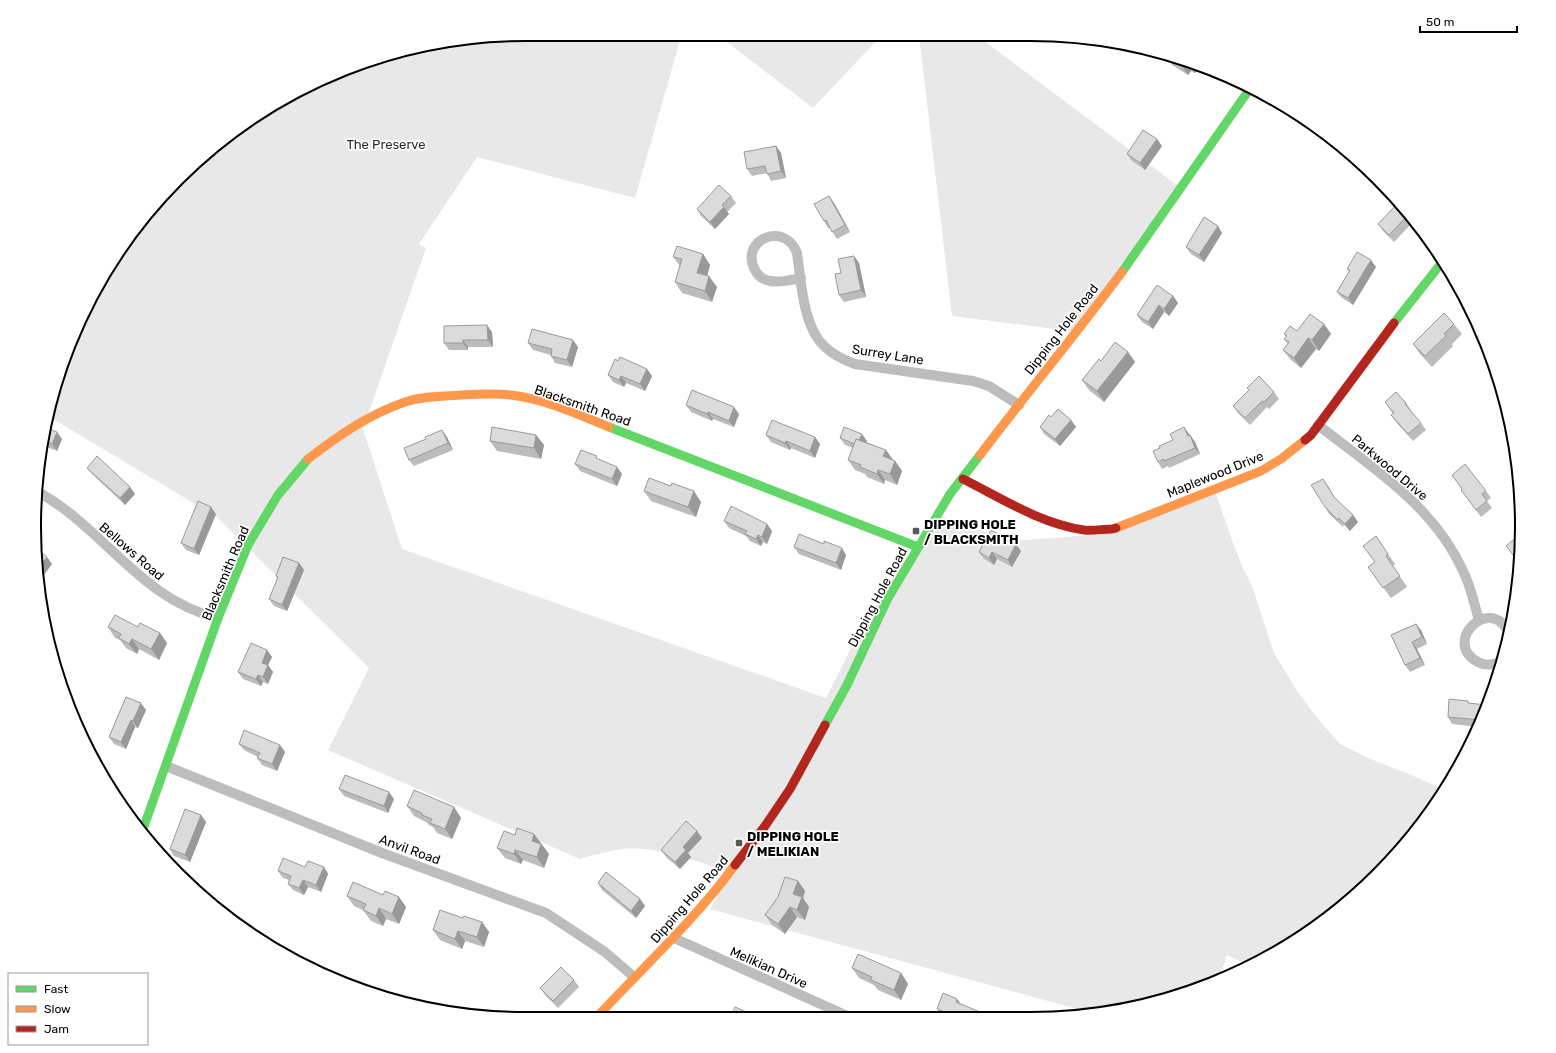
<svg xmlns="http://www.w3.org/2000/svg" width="1556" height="1053" viewBox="0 0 1556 1053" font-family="Rubik,sans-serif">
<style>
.green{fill:#e8e8e8}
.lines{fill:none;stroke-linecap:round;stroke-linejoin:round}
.street{stroke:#bdbdbd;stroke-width:10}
.fast{stroke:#63d668;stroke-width:9}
.slow{stroke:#ff974d;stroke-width:9}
.jam{stroke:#b3261e;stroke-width:9}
.wall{fill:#bcbcbc}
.shaded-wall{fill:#999}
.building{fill:#dbdbdb;stroke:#999}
.poi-dot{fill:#595959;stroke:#fff;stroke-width:1.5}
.labels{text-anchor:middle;stroke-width:3.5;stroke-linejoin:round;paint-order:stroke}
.park-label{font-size:13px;fill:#2c2c2c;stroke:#fff}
.street-label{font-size:13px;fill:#000;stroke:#fff}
.poi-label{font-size:13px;font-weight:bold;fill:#000;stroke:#fff;text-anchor:start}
.rim{fill:none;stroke:#000;stroke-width:2}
</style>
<rect width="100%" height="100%" fill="#fff"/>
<g class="green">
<polygon points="975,34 1185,191 1072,331 952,316 919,35"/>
<polygon points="882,35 813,108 719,36"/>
<path d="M 681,37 L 635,198 L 477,157 L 419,244 L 426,248 L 363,429 L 402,549 L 826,698 L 869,613 L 937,515 L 1012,541 L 1091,535 L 1215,491 L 1232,540 L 1243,568 L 1252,586 L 1274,653 L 1297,691 L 1318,719 L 1340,744 L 1368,758 L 1409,774 L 1438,787 L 1446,787 L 1439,800 L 1378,875 L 1303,936 L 1248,965 L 1227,955 L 1218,981 L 1126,1009 L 1092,1013 L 710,909 L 730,872 C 702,863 651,844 622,849 C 608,851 594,855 580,859 L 328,750 L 369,668 L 217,517 L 48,416 L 71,338 L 136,227 L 178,178 L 253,117 L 368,60 L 462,38 Z"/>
</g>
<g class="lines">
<g class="street">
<path d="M 801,278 C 791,280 780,283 770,281 C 763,280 757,275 754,268 C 741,239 785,221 797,253 C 801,281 803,326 824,346 C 833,355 844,360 855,364 L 973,381 L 989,386 L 1019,405"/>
<path d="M 1318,425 C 1372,467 1434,506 1463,571 C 1471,586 1474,604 1479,620"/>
<path d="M 36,491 C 103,526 140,600 218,618"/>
<path d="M 1501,661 C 1494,665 1485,666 1478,662 C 1441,643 1490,593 1509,633"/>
<polyline points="166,766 382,853 546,913 605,952 634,977"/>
<polyline points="674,938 854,1019"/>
</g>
<g class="fast">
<polyline points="1122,272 1251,87"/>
<polyline points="1394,323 1443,261"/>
<polyline points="609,427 918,547"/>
<polyline points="825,725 847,685 887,600 950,494 980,455"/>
<polyline points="143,829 218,618 248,545 278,495 308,459"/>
</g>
<g class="slow">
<path d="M 980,455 C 1027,393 1076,334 1122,272"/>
<path d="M 308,459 C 339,435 368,415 405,402 C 423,396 444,396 462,395 C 478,394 495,393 511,395 C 545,399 577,414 609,427"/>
<polyline points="1116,528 1261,471 1281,459 1305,440"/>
<path d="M 595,1019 C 642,968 694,921 735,865"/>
</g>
<g class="jam">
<polyline points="1305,440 1311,435 1394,323"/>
<path d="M 963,479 C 1001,498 1041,524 1084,530 C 1093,531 1103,529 1112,529 L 1116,528"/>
<polyline points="735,865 765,826 790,789 825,725"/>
</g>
</g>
<g class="wall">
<polygon points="1167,58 1198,68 1195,73 1191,71 1188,75 1172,65"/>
<polygon points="776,146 781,153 786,178 771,181 767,173 752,176 747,169"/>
<polygon points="1162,146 1145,170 1132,161 1127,154"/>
<polygon points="731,196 736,203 727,212 729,214 715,229 701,216 697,209"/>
<polygon points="829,196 834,203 850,232 837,239 830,228 828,228 824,221"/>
<polygon points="1398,203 1413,222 1394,242 1383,231 1378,224"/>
<polygon points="1222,233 1204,262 1191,254 1186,247"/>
<polygon points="703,254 710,265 707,276 717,287 712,302 682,293 675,282 680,266 673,257"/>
<polygon points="854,256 859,263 866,297 844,302 839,295 841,273"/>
<polygon points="1376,267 1353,305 1342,298 1337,292 1349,271 1347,269"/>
<polygon points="1173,296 1178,303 1169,316 1164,312 1153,329 1142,322 1137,315"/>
<polygon points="1324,324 1331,334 1319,351 1316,349 1301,368 1291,360 1283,350 1288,344 1284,339 1286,337 1284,334"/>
<polygon points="1454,324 1462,334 1452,344 1453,346 1432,367 1420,354 1413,344"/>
<polygon points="492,332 493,347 468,347 468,350 449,350 444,343"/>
<polygon points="528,343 578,347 572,367 555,363 551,356 551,355 533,350"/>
<polygon points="1128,352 1135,362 1104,402 1089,390 1082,380 1101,361"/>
<polygon points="618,361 647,369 652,376 645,391 626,383 624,387 613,382 608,375"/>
<polygon points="1247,388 1274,392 1279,399 1269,409 1267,407 1250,425 1238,413 1233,406 1249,390"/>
<polygon points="1385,402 1406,403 1411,410 1410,411 1421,423 1426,430 1413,441 1396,422 1391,415 1393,414"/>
<polygon points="686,405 739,414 734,427 713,419 712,421 691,412"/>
<polygon points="1051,417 1071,420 1076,427 1060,446 1044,434 1040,427"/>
<polygon points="1184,427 1195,442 1200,454 1169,468 1168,466 1162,469 1158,462 1160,448 1173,440"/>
<polygon points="44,430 62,439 57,451 42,445"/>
<polygon points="536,435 544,445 541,459 497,451 490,441"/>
<polygon points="766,435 820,444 815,458 791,448 790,450 771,442"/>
<polygon points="447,437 453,450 414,466 409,460"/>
<polygon points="840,438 867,441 866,442 886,450 893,460 895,461 902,471 897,485 885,480 884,484 867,477 865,474 855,470 848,460 853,448 845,445"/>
<polygon points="600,460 622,474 617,486 580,471 575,464"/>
<polygon points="87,468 130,487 135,494 125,505 92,474"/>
<polygon points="1452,475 1486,491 1491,498 1487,501 1492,508 1481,517 1461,490 1462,489"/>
<polygon points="1328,486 1335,499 1353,515 1358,522 1350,531 1344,525 1343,527 1329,514 1325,507"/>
<polygon points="644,491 701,502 696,517 651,501"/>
<polygon points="216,514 199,555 186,550 181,543"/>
<polygon points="724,521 767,524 772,531 767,544 763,542 761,546 750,541 746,536 729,528"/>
<polygon points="1376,536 1395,564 1393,566 1407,587 1391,598 1368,567 1375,562"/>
<polygon points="794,547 846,555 841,570 799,554"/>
<polygon points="1021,551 1012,567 997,559 994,565 984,559 979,552"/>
<polygon points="299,563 304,570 287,611 274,606 269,599 278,578 276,576"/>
<polygon points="108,627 138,627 160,633 167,643 159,660 139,649 137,654 126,648 120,640 115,638"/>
<polygon points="1421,630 1427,644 1417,649 1425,665 1410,672 1405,665 1391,635"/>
<polygon points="267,650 272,657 268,665 273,672 268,684 263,682 261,686 243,679 238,672"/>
<polygon points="126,697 146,710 138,728 135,727 126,749 114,744 109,737"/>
<polygon points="1470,704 1485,715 1478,727 1452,724 1448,717"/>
<polygon points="239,744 280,745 285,752 277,771 262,765 257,758 258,757 244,750"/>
<polygon points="339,789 394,799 388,813 344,796"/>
<polygon points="407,806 454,807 461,818 452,839 437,833 433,827 429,825 426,822 414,816"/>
<polygon points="201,815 206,822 190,862 174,856 170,849"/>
<polygon points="534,834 549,854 544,868 523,860 521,864 505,858 497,848 515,835"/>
<polygon points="702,838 688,853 691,857 680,869 666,857 661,850"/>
<polygon points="305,867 324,867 328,874 321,892 308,887 304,895 293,890 288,884 289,880 283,878 278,871"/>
<polygon points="798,881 805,891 803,898 809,907 805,920 797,917 785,934 772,925 765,915"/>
<polygon points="598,883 640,899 645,906 636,918 602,890"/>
<polygon points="383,895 399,897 406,907 399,924 386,919 383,926 371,921 363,910 354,906 347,896"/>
<polygon points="463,918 482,922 489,932 484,947 465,941 462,949 440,940 433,930"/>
<polygon points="852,968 901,973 908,984 901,1000 878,990 874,985 859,978"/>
<polygon points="574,980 579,987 558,1008 545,995 540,988"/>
<polygon points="961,1004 994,1019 944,1019 937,1009"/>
</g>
<g class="shaded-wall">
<polygon points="1182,63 1187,64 1191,71 1188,75 1181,65"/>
<polygon points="1189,65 1198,68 1195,73"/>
<polygon points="1157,139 1162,146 1145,170 1140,163"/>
<polygon points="776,146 781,153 786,178 781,171"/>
<polygon points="829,196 834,203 850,232 845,225"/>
<polygon points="724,207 729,214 715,229 710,222"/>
<polygon points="1218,226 1222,233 1204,262 1199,255"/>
<polygon points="703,254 710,265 705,283 697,273"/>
<polygon points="854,256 859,263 866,297 861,290"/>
<polygon points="1371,260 1376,267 1353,305 1348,298"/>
<polygon points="709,276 717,287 712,302 705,291"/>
<polygon points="1173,296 1178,303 1169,316 1164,309"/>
<polygon points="1159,305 1164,312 1153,329 1148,322"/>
<polygon points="1324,324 1331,334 1319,351 1312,340"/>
<polygon points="487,325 492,332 493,347 488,340"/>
<polygon points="1308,338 1316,349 1301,368 1294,358"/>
<polygon points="463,340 468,347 468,350 463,343"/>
<polygon points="573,340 578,347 572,367 567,360"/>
<polygon points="1128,352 1135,362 1104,402 1097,391"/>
<polygon points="647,369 652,376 645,391 640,384"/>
<polygon points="621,376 626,383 624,387 619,380"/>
<polygon points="734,407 739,414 734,427 729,421"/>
<polygon points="708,412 713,419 712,421 707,414"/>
<polygon points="1071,420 1076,427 1060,446 1055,439"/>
<polygon points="1184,427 1189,434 1193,443 1188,436"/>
<polygon points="442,430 447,437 453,450 448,443"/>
<polygon points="57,432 62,439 57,451 52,444"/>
<polygon points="862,434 867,441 862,452 857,445"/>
<polygon points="536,435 544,445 541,459 534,448"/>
<polygon points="1190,435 1195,442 1200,454 1195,448"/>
<polygon points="815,437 820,444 815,458 810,451"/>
<polygon points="786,441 791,448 790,450 785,443"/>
<polygon points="886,450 893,460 883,456"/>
<polygon points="895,461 902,471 897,485 890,474"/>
<polygon points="617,467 622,474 617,486 612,479"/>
<polygon points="878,470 885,480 884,484 877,474"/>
<polygon points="1323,479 1328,486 1338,504 1334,497"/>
<polygon points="130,487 135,494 125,505 120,498"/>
<polygon points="694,491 701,502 696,517 688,507"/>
<polygon points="211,507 216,514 199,555 194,549"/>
<polygon points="1353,515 1358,522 1350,531 1345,524"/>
<polygon points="767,524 772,531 767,544 762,537"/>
<polygon points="758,535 763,542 761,546 756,539"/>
<polygon points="1016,544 1021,551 1012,567 1008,560"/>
<polygon points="842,548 846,555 841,570 836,563"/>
<polygon points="992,552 997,559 994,565 989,558"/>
<polygon points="47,557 52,564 44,575 40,570 40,566"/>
<polygon points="299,563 304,570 287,611 282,605"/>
<polygon points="1416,624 1421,630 1427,644 1422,637"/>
<polygon points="160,633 167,643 159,660 151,649"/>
<polygon points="132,639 139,649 137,654 129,644"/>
<polygon points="1412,642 1417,649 1425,665 1420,658"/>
<polygon points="267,650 272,657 268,665 273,672 268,684 263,677 262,663"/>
<polygon points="258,675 263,682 261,686 256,679"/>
<polygon points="141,703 146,710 138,728 133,721"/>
<polygon points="131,720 135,727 126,749 121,742"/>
<polygon points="280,745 285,752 277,771 272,764"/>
<polygon points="114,782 119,789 117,793 119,796 119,797 112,788"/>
<polygon points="389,792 394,799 388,813 384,806"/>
<polygon points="454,807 461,818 452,839 445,829"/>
<polygon points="201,815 206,822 190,862 185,855"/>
<polygon points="697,831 702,838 688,853 691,857 680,869 675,862 683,847"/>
<polygon points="534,834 549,854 544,868 537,857 532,841"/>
<polygon points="515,850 523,860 521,864 514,854"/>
<polygon points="324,867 328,874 321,892 316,885"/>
<polygon points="303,880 308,887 304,895 299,888"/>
<polygon points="798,881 805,891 803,898 809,907 805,920 797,910 793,894"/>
<polygon points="399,897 406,907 399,924 392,914"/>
<polygon points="640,899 645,906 636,918 631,911"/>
<polygon points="790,907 797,917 785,934 778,924"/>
<polygon points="379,908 386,919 383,926 376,916"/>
<polygon points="482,922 489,932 484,947 477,937"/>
<polygon points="458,931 465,941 462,949 455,939"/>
<polygon points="901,973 908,984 901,1000 894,990"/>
<polygon points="957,999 965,1010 956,1002"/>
</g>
<g class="building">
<polygon points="1173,59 1182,63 1181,65"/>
<polygon points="1143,130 1157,139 1140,163 1127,154"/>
<polygon points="776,146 781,171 767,174 765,166 747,169 744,152"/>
<polygon points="719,185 731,196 722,205 724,207 710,222 697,209"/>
<polygon points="829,196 845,225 832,232 826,220 824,221 814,204"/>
<polygon points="1398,203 1408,215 1389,235 1378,224"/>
<polygon points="1204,217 1218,226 1199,255 1186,247"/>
<polygon points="677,246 703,254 697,273 709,276 705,291 675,282 682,259 673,257"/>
<polygon points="1357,252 1371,260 1348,298 1337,292 1350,270 1347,269"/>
<polygon points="854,256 861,290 839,295 835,274 841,273 838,259"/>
<polygon points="1157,285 1173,296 1164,309 1159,305 1148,322 1137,315"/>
<polygon points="1444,313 1454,324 1444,334 1446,336 1425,356 1413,344"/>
<polygon points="1310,314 1324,324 1312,340 1308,338 1294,358 1283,350 1289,342 1284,339 1287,336 1284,334 1290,326 1297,331"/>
<polygon points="487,325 488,340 463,340 463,343 444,343 444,326"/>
<polygon points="532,329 573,340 567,360 551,356 552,349 528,343"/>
<polygon points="1115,342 1128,352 1097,391 1082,380 1099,359 1101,361"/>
<polygon points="620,357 647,369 640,384 621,376 619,380 608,375 615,359 618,361"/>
<polygon points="1259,376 1274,392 1264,402 1262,401 1245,418 1233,406 1249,390 1247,388"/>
<polygon points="692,390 734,407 729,421 708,412 707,414 686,405"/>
<polygon points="1396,392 1406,403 1405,404 1421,423 1408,434 1391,415 1394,413 1385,402"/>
<polygon points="1058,409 1071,420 1055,439 1040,427 1049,415 1051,417"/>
<polygon points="772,420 815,437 810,451 786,441 785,443 766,435"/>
<polygon points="44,427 57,432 52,444 42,440"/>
<polygon points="492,427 536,435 534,448 490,441"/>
<polygon points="844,427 862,434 859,440 856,439 855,444 840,438"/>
<polygon points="1184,427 1188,436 1190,435 1195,448 1164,461 1164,459 1158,462 1153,451 1160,448 1159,446 1173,440 1170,434"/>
<polygon points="442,430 448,443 409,460 404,448 426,439 425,437"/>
<polygon points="856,439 886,450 883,456 895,461 890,474 878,470 877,474 860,467 861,465 848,460"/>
<polygon points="581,450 597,456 596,458 617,467 612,479 575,464"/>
<polygon points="97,456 130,487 120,498 87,468"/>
<polygon points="1465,464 1486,491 1482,494 1487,501 1476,510 1461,490 1462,489 1452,475"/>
<polygon points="649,478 671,486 672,483 694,491 688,507 644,491"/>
<polygon points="1323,479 1334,497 1353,515 1345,524 1339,518 1338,520 1325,507 1311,485"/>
<polygon points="198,501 211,507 194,549 181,543"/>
<polygon points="731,506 767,524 762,537 758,535 756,539 745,534 747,531 724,521"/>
<polygon points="991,530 1016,544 1008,560 992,552 989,558 979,552"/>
<polygon points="799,534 824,544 824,541 842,548 836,563 794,547"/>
<polygon points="1376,536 1388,554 1386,556 1400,576 1383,588 1368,567 1375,562 1363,546"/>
<polygon points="1517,537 1520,542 1518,566 1516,563 1518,561 1506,546"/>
<polygon points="39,551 47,557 40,566"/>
<polygon points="283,557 299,563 282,605 269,599 278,577 276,576"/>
<polygon points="115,615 138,627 140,623 160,633 151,649 132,639 129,644 119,638 121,634 108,627"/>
<polygon points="1416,624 1422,637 1412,642 1420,658 1405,665 1391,635"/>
<polygon points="251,643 267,650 262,663 268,665 263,677 258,675 256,679 238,672"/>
<polygon points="126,697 141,703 133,721 131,720 121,742 109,737"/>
<polygon points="1449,699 1468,701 1468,703 1487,705 1485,715 1482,720 1448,717"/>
<polygon points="244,730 280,745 272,764 257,758 260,753 239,744"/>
<polygon points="345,775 389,792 384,806 339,789"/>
<polygon points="103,777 114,782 112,788"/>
<polygon points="414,790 454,807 445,829 430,823 432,819 422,815 422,813 407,806"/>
<polygon points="185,809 201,815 185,855 170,849"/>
<polygon points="686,821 697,831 683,847 686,850 675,862 661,850"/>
<polygon points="517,828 534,834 532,841 541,844 537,857 515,850 514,854 497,848 504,831 515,835"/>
<polygon points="283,858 305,867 308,861 324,867 316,885 303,880 299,888 288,884 291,876 278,871"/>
<polygon points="606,872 640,899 631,911 598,883"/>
<polygon points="785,877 798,881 793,894 802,897 797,910 790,907 778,924 765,915 778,897"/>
<polygon points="353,882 383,895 385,891 399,897 392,914 379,908 376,916 363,910 366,904 347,896"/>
<polygon points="440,910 463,918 464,916 482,922 477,937 458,931 455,939 433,930"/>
<polygon points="858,954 901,973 894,990 871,980 872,977 852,968"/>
<polygon points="561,967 574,980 553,1001 540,988"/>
<polygon points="943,993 957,999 956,1002 992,1017 991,1019 956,1019 957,1017 937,1009"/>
<polygon points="735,1007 763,1019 730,1019"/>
<polygon points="765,1015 773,1019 763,1019"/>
</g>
<g class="poi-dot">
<rect x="912" y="527" width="8" height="8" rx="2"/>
<rect x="735" y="839" width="8" height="8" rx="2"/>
</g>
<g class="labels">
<g class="park-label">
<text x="386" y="149">The Preserve</text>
</g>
<g class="street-label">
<text transform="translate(1061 329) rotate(-52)" y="5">Dipping Hole Road</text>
<text transform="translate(888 354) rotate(9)" y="5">Surrey Lane</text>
<text transform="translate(583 405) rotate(19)" y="5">Blacksmith Road</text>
<text transform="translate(1390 467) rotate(40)" y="5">Parkwood Drive</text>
<text transform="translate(1215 474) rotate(-22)" y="5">Maplewood Drive</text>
<text transform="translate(132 551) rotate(41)" y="5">Bellows Road</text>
<text transform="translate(225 573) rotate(-67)" y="5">Blacksmith Road</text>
<text transform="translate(877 597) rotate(-62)" y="5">Dipping Hole Road</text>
<text transform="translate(410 849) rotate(20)" y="5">Anvil Road</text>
<text transform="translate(689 899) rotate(-49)" y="5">Dipping Hole Road</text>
<text transform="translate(769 967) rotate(24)" y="5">Melikian Drive</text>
</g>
<g class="poi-label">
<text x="924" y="529">DIPPING HOLE<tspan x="924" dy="15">/ BLACKSMITH</tspan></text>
<text x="747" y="841">DIPPING HOLE<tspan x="747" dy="15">/ MELIKIAN</tspan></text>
</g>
</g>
<path d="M0 0H1556V1053H0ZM526 41H1030A485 485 0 0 1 1515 526V527A485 485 0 0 1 1030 1012H526A485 485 0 0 1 41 527V526A485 485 0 0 1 526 41Z" fill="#fff" fill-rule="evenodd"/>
<path class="rim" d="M526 41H1030A485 485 0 0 1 1515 526V527A485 485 0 0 1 1030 1012H526A485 485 0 0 1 41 527V526A485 485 0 0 1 526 41Z"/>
<rect x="8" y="973" width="140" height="72" fill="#ffffff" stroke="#999999"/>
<rect x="16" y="986" width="20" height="6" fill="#63d668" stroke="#999999"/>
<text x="44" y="993" font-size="12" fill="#000000">Fast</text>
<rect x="16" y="1006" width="20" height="6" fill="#ff974d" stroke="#999999"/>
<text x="44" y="1013" font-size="12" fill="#000000">Slow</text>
<rect x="16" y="1026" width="20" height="6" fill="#b3261e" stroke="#999999"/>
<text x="44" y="1033" font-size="12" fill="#000000">Jam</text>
<path d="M1420 26v6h97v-6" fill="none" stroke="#000000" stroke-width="2"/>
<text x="1426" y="26" font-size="12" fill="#000000" stroke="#ffffff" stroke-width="3" paint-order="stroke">50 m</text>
</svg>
